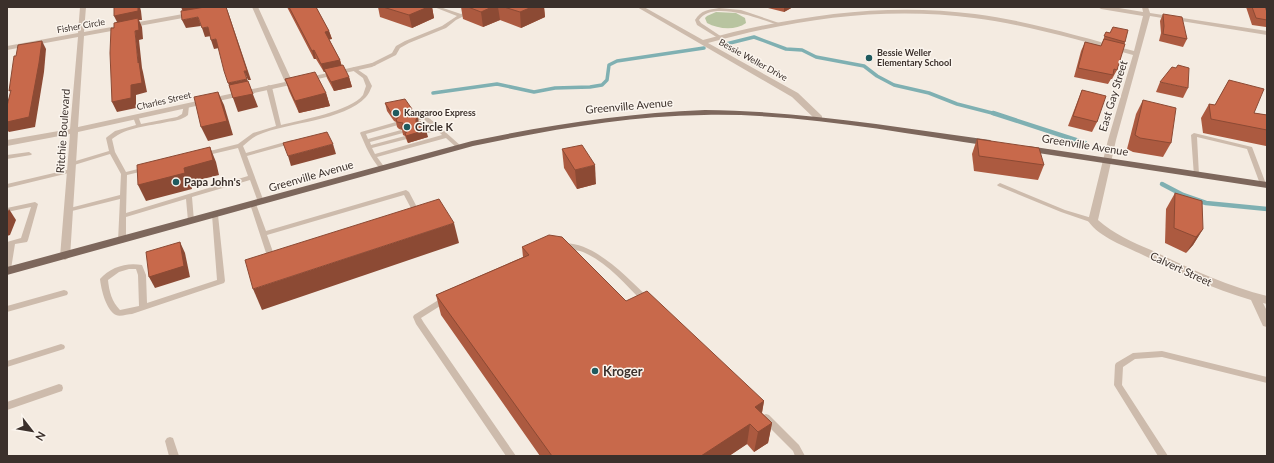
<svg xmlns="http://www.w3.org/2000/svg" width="1274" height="463" viewBox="0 0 1274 463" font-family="Lato,sans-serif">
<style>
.green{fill:#b8c4a0}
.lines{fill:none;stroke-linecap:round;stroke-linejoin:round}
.stream-far1{stroke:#7fb0b2;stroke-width:3.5}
.stream{stroke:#7fb0b2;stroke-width:4.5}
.service{fill:#cdbbac;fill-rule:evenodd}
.minor{fill:#cdbbac;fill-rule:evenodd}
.primary{fill:#7d675c;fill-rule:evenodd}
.wall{fill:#ac5a40}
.shaded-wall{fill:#8c4a34}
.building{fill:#c8694b;stroke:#8c4a34}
.poi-dot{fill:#1f5a5e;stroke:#fbf5ee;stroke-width:1.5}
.labels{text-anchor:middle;stroke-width:3;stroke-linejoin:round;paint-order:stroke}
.far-street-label{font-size:9px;fill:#3b302b;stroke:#fbf5ee}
.far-poi-label{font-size:9px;font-weight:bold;fill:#3b302b;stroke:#fbf5ee;text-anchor:start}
.street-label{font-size:11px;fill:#3b302b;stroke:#fbf5ee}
.poi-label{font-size:11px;font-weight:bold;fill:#3b302b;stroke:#fbf5ee;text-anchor:start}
.near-poi-label{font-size:13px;font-weight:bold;fill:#3b302b;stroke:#fbf5ee;text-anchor:start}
</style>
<rect width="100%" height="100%" fill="#f4ebe1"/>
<path class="green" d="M 716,12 L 736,13 L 745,18 L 746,23 C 735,31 718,29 707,23 L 705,18 L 707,16 Z"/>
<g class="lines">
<g class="stream-far1">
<polyline points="722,45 754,37 786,49 802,50 816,57 864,66 877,76 894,85 929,93 957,104 996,114"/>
<polyline points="433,93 497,84 534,92 555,88 590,87 602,85 607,80 609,65 617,61 704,48"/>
</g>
<g class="stream">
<polyline points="993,113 1085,143"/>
<polyline points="1162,184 1183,195 1206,203 1267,209"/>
</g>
<g class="service">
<polygon points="434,7 440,7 461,14 477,7 482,7 456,20 446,28 409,43 400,48 396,55 374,66 370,66 370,64 392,53 396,46 405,41 442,26 457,16"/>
<path d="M 719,8 L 741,10 L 782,24 L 778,25 C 760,19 712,0 699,20 L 701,23 L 722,37 L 718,38 L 697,25 L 695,20 C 701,10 708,10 719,8 Z"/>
<path d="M 354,67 L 367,76 L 372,86 C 370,90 369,94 366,97 C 344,121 288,122 258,135 C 253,137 248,142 243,146 L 246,153 L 292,140 L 295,142 L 294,143 L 247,156 L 264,202 L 263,203 L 261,204 L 258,202 L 250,180 L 192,197 L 194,221 L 193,223 L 189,223 L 188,221 L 186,199 L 126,217 L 126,241 L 122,243 L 118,241 L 120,199 L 68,212 L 65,210 L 66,209 L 120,195 L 121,174 L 110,154 L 71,166 L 68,164 L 69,163 L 109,151 L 106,138 L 107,137 L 115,131 L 136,125 L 133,117 L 134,116 L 138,116 L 141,124 L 177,117 L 182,114 L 184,105 L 188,105 L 189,106 L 188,115 C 182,120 174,121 167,122 C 149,126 127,127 112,139 L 115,152 L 126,172 L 146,167 L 149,169 L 148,170 L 127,175 L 126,213 L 248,176 L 238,148 L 204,156 L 201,154 L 202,153 L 238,144 L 253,133 L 276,126 L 266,87 L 267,86 L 269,85 L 272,87 L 281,125 C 301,120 351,111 363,95 C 364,92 365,89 366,86 L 363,78 L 351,69 Z"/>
<path d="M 425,115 L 434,122 L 437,123 L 437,125 L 440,127 L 443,128 L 443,130 L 461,146 L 461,148 L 457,148 L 446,138 L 377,157 L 385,168 L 382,170 L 380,169 C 370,157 366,147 360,133 L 361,132 L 396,122 L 399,124 L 398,125 L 366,134 L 368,139 L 401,130 L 404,132 L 403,133 L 370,142 L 371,145 L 405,136 L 408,138 L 407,139 L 372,148 L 375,154 L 442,135 L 438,131 L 423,134 L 423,132 L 435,129 L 432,126 L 419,128 L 419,126 L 429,124 L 424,119 L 416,121 L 413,119 L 414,118 Z"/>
<polygon points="1194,133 1252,147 1266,184 1265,185 1263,186 1260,184 1247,149 1197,137 1199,175 1196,177 1194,176 1191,135"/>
<polygon points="29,152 32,154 31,155 7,159 7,155"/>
<polygon points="71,169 74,171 73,172 7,188 7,184"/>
<polygon points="1000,183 1065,210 1095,219 1096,221 1093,223 1061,212 998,186 997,185"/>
<polygon points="406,190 409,192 419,211 418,212 410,213 409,212 410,211 412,210 404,195 267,235 273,252 276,252 280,254 279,256 271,258 267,256 250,204 253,202 256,204 266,231"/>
<polygon points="35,202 38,204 28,240 27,242 15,244 11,269 7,271 7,242 21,238 31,207 7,212 7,208"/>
<path d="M 215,213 L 218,215 L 225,281 L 224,283 L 132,314 C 128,314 120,317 116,315 C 106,310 101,289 100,279 C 110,267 127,262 142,265 L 146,275 L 147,303 L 217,280 L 212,215 ZM 129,269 L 136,269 L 138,275 L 139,306 L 120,310 C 112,302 109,291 108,280 L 119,272 Z"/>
<path d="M 558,244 C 591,237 627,278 649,298 L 650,300 L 649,302 L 643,302 C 625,284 607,262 583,252 C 575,249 567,250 558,248 L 557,246 Z"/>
<polygon points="64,290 67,291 68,293 67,295 7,312 7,306"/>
<polygon points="445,296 448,297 449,299 448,301 421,318 424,323 516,456 506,456 416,324 413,317 414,315"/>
<polygon points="61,344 64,345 65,347 64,349 7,367 7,361"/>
<polygon points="1162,351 1267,377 1267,383 1162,357 1135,359 1123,367 1122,385 1168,456 1158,456 1114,385 1115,365 1116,363 1133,353"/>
<polygon points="59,384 62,385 63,388 62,391 7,410 7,402"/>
<polygon points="766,414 769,415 799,445 805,456 795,456 793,451 763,421 761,418 763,415"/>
<polygon points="170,437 173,438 179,456 169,456 165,441 167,438"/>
</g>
<g class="minor">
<polygon points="80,7 86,7 84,32 194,12 197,14 194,16 84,36 78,127 285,82 252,7 258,7 292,81 372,63 376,65 372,67 78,132 70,257 65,260 60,257 70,134 7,146 7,140 70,129 78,37 7,50 7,46 78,33"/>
<path d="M 637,7 L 644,7 L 703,40 C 792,16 883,2 975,14 C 1029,21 1082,37 1134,51 L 1143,16 L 1101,9 L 1098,7 L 1113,7 L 1143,12 L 1142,7 L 1148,7 L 1150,13 L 1267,31 L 1267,35 L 1150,16 L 1116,140 L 1098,220 C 1114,234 1132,242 1151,250 C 1189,268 1226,286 1267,296 L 1267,304 L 1263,303 L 1267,311 L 1267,327 L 1263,326 L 1251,300 C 1213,289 1178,272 1143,255 C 1125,246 1100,238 1088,221 L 1108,140 L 1133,55 C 1081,41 1028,25 974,18 C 884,6 795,19 708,43 L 798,93 L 822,116 L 822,120 L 816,120 L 792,97 Z"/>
</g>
<g class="primary">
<path d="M 705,110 C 801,111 895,127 990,140 L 994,143 L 990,146 C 896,132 800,113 704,115 C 626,116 549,130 473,146 L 7,275 L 7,267 L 472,141 C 549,125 626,113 705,110 Z"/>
<polygon points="1028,146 1267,182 1267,188 1025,151 1024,149 1025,147"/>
</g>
</g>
<g class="wall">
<polygon points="287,7 316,7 329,31 332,39 329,39 340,60 342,66 349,77 352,87 334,91 327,78 325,72 324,72 316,59 314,59"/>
<polygon points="378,7 432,7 434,18 412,28 380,17"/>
<polygon points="461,7 544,7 545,17 521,28 500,20 483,27 463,19"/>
<polygon points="764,7 793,7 784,12"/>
<polygon points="1246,7 1265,7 1267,12 1266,27 1252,25"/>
<polygon points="1163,14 1187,39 1183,47 1159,41 1161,33 1160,21"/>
<polygon points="1113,27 1125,42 1117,70 1112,79 1111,79 1108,84 1074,77 1081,51 1085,42 1101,46 1106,32 1110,33"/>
<polygon points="285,79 326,93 330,106 299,113 289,91"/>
<polygon points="1229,80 1254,113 1267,115 1267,149 1266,146 1203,133 1201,118 1209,104 1215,105"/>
<polygon points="1160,82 1188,88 1183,98 1156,92"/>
<polygon points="1082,90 1097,122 1092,132 1068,126 1078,100"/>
<polygon points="1143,100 1171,143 1163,157 1133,152 1127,149 1136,114"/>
<polygon points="385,103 413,114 428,137 408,143 407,141 405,136 403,135 402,130 399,129 397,127 396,122 394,121 387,111"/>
<polygon points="977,139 1044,165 1038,180 974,171 972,154"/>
<polygon points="562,149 596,184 577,189 564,168"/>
<polygon points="1175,193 1203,229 1193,245 1186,253 1165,243 1166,209"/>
<polygon points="522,247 626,301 764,401 762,413 772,423 768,443 754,452 747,444 729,456 540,456 441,315 436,295 523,257"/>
</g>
<g class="shaded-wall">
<polygon points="138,7 140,7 141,11 142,20 139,20 142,27 143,39 139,40 142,68 143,72 147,92 136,95 136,108 117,112 112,102 131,85 138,63 135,31 118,24 114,16"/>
<polygon points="181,7 213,7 183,12"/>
<polygon points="226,7 228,12 251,80 248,80 244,71"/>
<polygon points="428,7 432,7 434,18 412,28 409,15"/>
<polygon points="492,7 498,7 500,20 483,27 481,12"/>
<polygon points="532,7 544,7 545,17 521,28 520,12"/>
<polygon points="784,7 793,7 784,12"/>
<polygon points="198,17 201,26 186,28 182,20"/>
<polygon points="208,27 211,36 205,37 202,28"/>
<polygon points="329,31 332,39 328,40 325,32"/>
<polygon points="216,39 219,48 214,49 211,40"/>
<polygon points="42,41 46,49 44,72 35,127 9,132 7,130 7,122"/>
<polygon points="314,50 316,59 314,59 312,51"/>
<polygon points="340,60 342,68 324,69 325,72 324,72 321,64"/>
<polygon points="349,77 352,87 334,91 331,82"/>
<polygon points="247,79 258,107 238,112 233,98 232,92 228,83"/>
<polygon points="218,92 224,105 233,135 208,141 201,127"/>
<polygon points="326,93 330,106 299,113 295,101"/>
<polygon points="412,109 414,116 410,113 410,111"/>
<polygon points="418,117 419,124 418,129 416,119"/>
<polygon points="421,122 422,129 426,130 428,137 408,143 406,136 420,128"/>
<polygon points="333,144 336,154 291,166 288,156"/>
<polygon points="210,147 216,162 219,175 191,182 192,189 146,201 138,185 184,168"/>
<polygon points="595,165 596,184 577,189 575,170"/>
<polygon points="9,209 16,220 10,235 7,236 7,213"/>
<polygon points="454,223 459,243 262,310 253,289"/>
<polygon points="1203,229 1193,245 1186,253 1196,237"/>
<polygon points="180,242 185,253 190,277 155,288 149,277"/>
<polygon points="764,401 760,422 752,427 755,407"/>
<polygon points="772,423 768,443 754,452 758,432"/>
<polygon points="750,424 747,444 729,456 701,456"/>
</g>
<g class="building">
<polygon points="114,7 138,7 138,11 114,16"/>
<polygon points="205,7 226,7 247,71 244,71 247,79 228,83 224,71 216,39 211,40 208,27 202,28 198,17 182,20 181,11"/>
<polygon points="289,7 316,7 329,31 325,32 340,60 321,64 314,50 312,51"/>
<polygon points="383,7 428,7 409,15"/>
<polygon points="468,7 492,7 481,12"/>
<polygon points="504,7 532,7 520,12"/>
<polygon points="1252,7 1265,7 1267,12 1267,20 1256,18"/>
<polygon points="1163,14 1182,17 1187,39 1163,34 1164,26"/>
<polygon points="138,18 139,30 135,31 138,63 139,62 142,83 131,85 131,98 112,102 110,53 111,28 114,28 114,23"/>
<polygon points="1113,27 1128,30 1125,42 1104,36 1106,32 1110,33"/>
<polygon points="1104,39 1125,44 1117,70 1114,69 1113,75 1078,68 1085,42 1101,46"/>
<polygon points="42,41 39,63 29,117 7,122 7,106 11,90 9,91 14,56 16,56 18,45"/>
<polygon points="343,65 349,77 331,82 324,69"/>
<polygon points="1178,65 1189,68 1188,88 1160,82 1172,67 1176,68"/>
<polygon points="315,72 326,93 295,101 285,79"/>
<polygon points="1229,80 1264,89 1254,113 1267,115 1267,130 1211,119 1209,104 1215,105"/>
<polygon points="248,81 253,94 233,98 229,85"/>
<polygon points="1082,90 1106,96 1097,122 1073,116"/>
<polygon points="218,92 227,121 201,127 194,97"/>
<polygon points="405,99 412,109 410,111 410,113 416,115 418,117 416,119 416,122 421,122 420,128 425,127 426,130 406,136 405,133 407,132 407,129 401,128 403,123 397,122 396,119 398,118 398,115 392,114 385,103"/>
<polygon points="1143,100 1176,108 1171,143 1140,138 1135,135"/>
<polygon points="327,132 333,144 288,156 283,143"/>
<polygon points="977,139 1039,148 1044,165 979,156"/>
<polygon points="582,145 595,165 575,170 562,149"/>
<polygon points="210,147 213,160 184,168 185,173 138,185 137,165"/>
<polygon points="1175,193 1202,201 1203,229 1196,237 1174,228"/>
<polygon points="439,199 454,223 253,289 245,260"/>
<polygon points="549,235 562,237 626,301 647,291 764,401 755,407 772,423 758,432 750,424 701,456 552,456 436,295 529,255 522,247"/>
<polygon points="180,242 184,266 149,277 146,252"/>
</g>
<g class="poi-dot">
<circle cx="869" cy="58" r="4"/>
<circle cx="396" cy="113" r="4"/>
<circle cx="407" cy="127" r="4"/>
<circle cx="176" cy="182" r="4"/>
<circle cx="595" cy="371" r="4"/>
</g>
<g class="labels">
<g class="far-street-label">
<text transform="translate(81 26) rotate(-10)" y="3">Fisher Circle</text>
<text transform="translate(753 60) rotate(29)" y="3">Bessie Weller Drive</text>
<text transform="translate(164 101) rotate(-13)" y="3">Charles Street</text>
</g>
<g class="far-poi-label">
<text x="877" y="56">Bessie Weller<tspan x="877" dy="10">Elementary School</tspan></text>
<text x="404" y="116">Kangaroo Express</text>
</g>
<g class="street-label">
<text transform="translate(1113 96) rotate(-73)" y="4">East Gay Street</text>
<text transform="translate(629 106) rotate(-5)" y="4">Greenville Avenue</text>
<text transform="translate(63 131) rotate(-86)" y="4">Ritchie Boulevard</text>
<text transform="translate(1085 145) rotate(9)" y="4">Greenville Avenue</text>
<text transform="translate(311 176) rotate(-16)" y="4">Greenville Avenue</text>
<text transform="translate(1181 269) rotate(25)" y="4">Calvert Street</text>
</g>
<g class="poi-label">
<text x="415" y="131">Circle K</text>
<text x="184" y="186">Papa John's</text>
</g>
<g class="near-poi-label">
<text x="603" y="376">Kroger</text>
</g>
</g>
<rect width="1274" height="463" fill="none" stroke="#3b302b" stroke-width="16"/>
<g transform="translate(32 431) rotate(121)" stroke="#fbf5ee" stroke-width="3" paint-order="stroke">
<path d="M0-3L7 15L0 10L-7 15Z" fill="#3b302b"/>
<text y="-6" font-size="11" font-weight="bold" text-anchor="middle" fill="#3b302b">N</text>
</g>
</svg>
